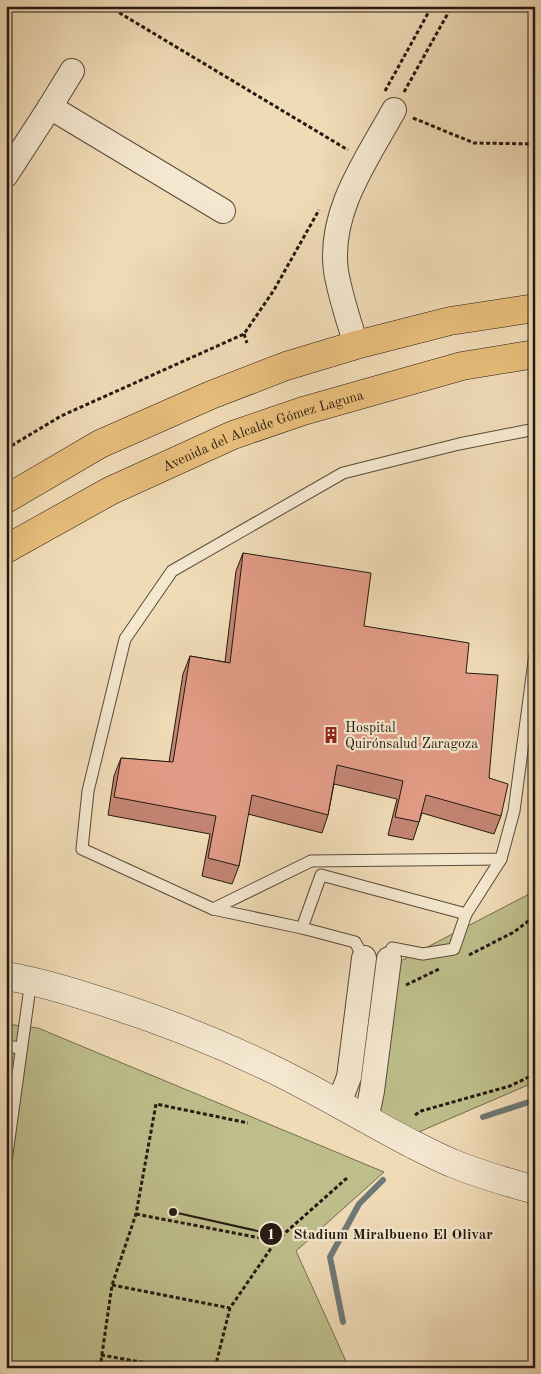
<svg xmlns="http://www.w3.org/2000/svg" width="541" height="1374" viewBox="0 0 541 1374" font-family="'Old Standard TT',serif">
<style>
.green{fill:#bebe8b;stroke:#716c4e}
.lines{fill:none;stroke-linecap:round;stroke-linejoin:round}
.stream{stroke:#6e7876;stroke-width:6}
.service-casing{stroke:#574a3a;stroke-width:13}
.minor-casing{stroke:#574a3a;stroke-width:26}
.tertiary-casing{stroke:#574a3a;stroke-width:29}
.primary-casing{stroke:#241910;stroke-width:29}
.path{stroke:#241910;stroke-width:3;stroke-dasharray:4 2.5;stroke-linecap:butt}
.service{stroke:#f5e8d0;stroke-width:11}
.minor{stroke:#f5e8d0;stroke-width:24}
.tertiary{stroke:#f5e8d0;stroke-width:28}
.primary{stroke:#e8be7c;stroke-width:28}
.wall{fill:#c28573;stroke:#241910}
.building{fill:#e19b86;stroke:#241910}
.labels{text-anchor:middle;stroke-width:4.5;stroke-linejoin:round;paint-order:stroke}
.street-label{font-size:14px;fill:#241910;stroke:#f5e8d0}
.poi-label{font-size:14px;fill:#241910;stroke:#f5e8d0;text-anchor:start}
.leader{fill:none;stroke:#241910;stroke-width:2}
.callout-dot{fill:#241910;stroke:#f5e8d0;stroke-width:2}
.mark-label{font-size:15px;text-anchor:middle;font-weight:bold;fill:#fff}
.callout-label{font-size:15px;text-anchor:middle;font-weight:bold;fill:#241910;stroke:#f5e8d0;stroke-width:4.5;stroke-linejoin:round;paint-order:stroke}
</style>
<rect width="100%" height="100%" fill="#f0dbb7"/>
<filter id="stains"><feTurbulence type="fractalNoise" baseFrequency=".004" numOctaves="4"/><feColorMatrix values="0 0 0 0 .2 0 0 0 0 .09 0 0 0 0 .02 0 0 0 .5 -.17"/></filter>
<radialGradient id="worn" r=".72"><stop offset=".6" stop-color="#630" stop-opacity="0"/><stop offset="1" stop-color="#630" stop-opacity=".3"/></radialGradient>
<g class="green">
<polygon points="535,891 535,1082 391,1144 366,1128 391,966"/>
<polygon points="6,1024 38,1028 384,1172 296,1251 349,1368 6,1368"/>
</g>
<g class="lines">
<g class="stream">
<polyline points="483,1117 535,1100"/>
<polyline points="343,1322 330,1257 359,1204 383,1180"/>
</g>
<g class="service-casing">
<g id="service">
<polyline points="535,429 459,444 343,473 172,571 125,639 88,791 82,849 213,909 311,861 501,859 514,811 535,654"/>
<polyline points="213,909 302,928"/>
<polyline points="466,914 501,859"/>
<polyline points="364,958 355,942 302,928 321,875 466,914 454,949 423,954 392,948 389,959"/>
<polyline points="6,1046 21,1048"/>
<polyline points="6,1161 31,980"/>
</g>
</g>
<g class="minor-casing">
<g id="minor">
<polyline points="50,107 223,211"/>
<polyline points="6,175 50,107 72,71"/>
<path d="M 356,345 C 349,321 340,296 336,271 C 328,212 367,159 394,110"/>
<polyline points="339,1103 349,1077 364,958"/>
<polyline points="366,1120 372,1091 389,959"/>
</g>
</g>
<g class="tertiary-casing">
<path id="tertiary" d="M 6,976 C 35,981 63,989 91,998 C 150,1016 208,1038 264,1065 C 315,1089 364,1119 414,1145 C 427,1151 439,1158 452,1163 C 478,1174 507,1182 535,1190"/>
</g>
<g class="primary-casing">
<g id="primary">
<polyline points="6,499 100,444 211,395 286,366 356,345 450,321 535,308"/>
<path id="s1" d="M 6,549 L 110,491 L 233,435 L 303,411 L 462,366 L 535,354"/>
</g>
</g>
<g class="path">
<polyline points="108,6 348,150"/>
<polyline points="385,91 432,6"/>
<polyline points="404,92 452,6"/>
<polyline points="413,118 474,143 535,144"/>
<polyline points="244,334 247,343"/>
<polyline points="6,449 61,416 244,334 274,290 319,210"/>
<polyline points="469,955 514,932 535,916"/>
<polyline points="406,985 441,968"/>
<polyline points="415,1115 421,1111 510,1086 535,1074"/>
<polyline points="136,1214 276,1241"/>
<polyline points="112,1285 230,1308"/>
<polyline points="101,1355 175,1368"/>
<polyline points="100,1368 112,1285 136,1214 156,1104 248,1123"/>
<polyline points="215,1368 230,1308 276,1241 347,1178"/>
</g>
<use href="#service" class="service"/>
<use href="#minor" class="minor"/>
<use href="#tertiary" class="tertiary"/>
<use href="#primary" class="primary"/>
</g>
<polygon class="wall" points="243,553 364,626 466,673 489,778 501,816 494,834 422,813 413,840 388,835 397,799 334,784 328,815 322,833 248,814 239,866 232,884 202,876 210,834 108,815 114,776 121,758 169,762 183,674 190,656 225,662 236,571"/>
<polygon class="building" points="243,553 371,573 364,626 469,643 466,673 498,675 489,778 508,784 501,816 426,795 419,822 395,817 403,781 337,765 328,815 252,795 239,866 208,858 216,816 114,797 121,758 173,762 190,656 230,663"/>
<defs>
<g id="building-bare" transform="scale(1.35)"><path d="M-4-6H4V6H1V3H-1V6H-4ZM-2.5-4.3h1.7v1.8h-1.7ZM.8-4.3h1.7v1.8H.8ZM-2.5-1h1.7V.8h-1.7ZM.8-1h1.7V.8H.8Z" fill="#8f2418" stroke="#f5e8d0" stroke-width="2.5" paint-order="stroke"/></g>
</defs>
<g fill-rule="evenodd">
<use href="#building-bare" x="331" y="735"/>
</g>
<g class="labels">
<g class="street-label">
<text dy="5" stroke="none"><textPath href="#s1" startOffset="284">Avenida del Alcalde Gómez Laguna</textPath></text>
</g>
<g class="poi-label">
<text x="345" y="732">Hospital<tspan x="345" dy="16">Quirónsalud Zaragoza</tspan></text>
</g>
</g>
<path class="leader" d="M173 1212L271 1234"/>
<g class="callout-dot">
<circle cx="173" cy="1212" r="5"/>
<circle cx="271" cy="1234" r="12"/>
</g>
<g class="mark-label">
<text x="271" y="1239">1</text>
</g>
<g class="callout-label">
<text x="393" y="1239">Stadium Miralbueno El Olivar</text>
</g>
<rect width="541" height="1374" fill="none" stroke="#f0dbb7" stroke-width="25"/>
<rect x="8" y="8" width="526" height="1359" fill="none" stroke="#241910" stroke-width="2.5"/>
<rect x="12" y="12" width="516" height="1349" fill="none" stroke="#241910"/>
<rect width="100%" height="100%" filter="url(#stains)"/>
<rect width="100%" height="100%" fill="url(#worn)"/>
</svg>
